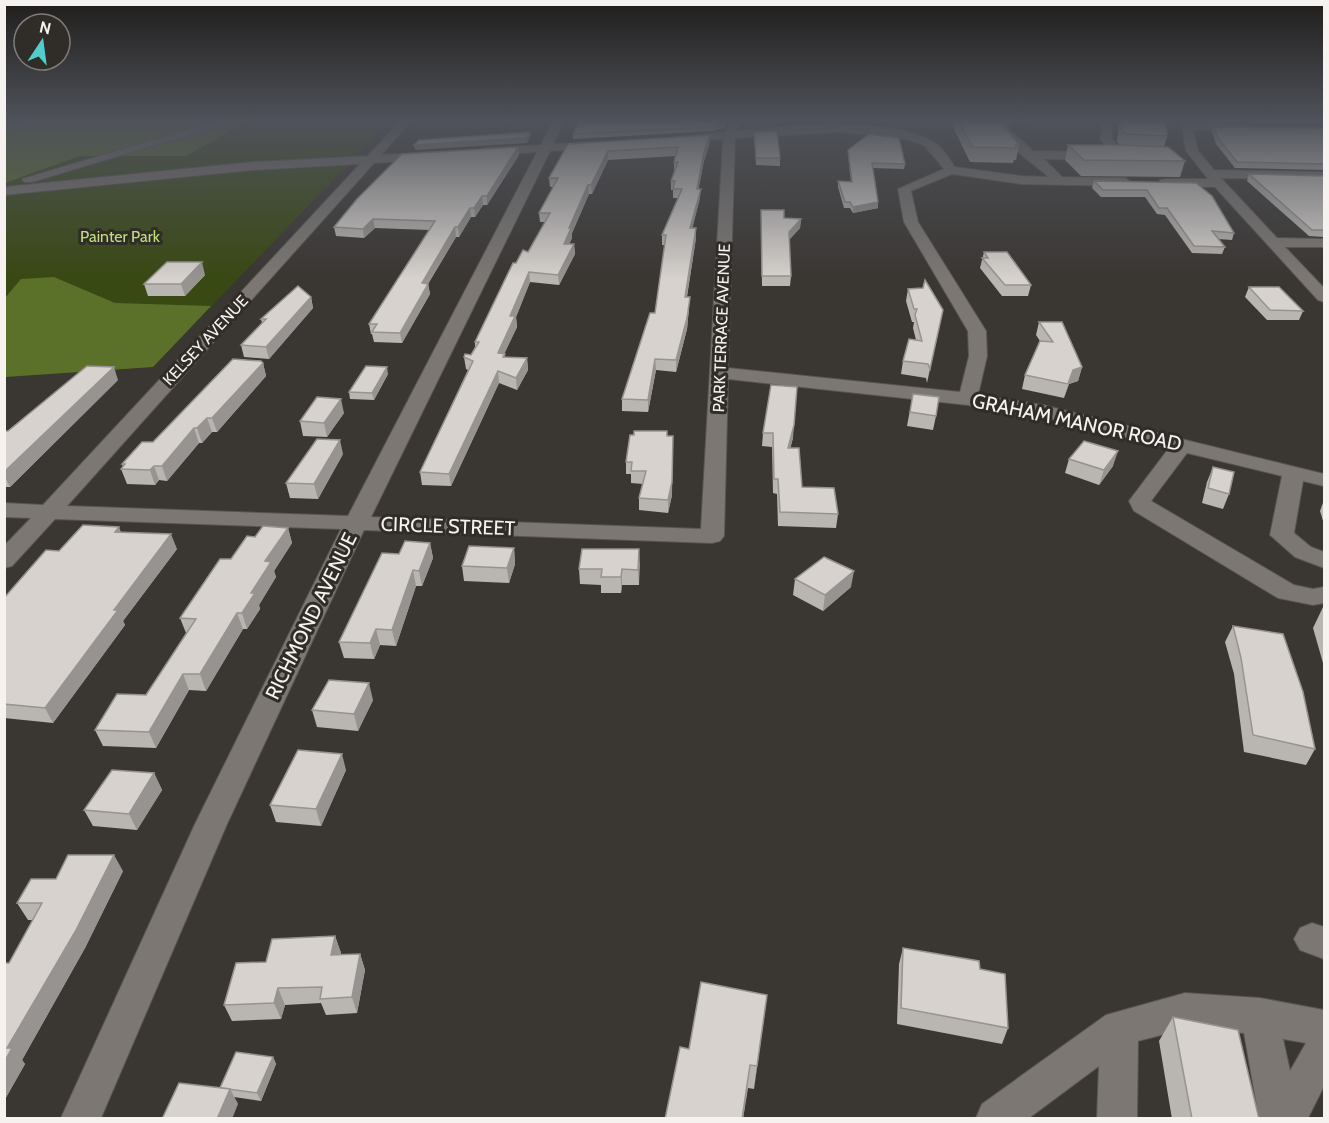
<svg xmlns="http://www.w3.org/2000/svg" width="1329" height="1123" viewBox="0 0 1329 1123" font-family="Cabin,sans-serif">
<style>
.green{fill:#394913}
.forest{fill:#5b712a}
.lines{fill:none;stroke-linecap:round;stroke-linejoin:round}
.minor-casing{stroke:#585552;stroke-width:2}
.minor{fill:#7c7773;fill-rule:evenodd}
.wall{fill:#b9b5b0}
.shaded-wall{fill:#969390}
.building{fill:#d7d2cd;stroke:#969390;stroke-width:1.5}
.labels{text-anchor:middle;stroke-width:6;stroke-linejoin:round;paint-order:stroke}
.far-park-label{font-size:16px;fill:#bfdf7d;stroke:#302c28}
.far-street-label{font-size:16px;fill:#f5f2f0;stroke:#302c28}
.street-label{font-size:20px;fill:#f5f2f0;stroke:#302c28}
</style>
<rect width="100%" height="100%" fill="#3a3632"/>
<polygon class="green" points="4,121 390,121 153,367 5,377"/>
<g class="forest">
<polygon points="4,121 255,121 236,128 186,156 80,156 5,183"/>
<polygon points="54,277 115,303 211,306 153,367 5,377 5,298 21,279"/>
</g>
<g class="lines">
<g class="minor-casing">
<g id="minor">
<polygon points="21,121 38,121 4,133 4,126"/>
<polygon points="217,121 235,121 32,182 24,182 22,179"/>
<path d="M 400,121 L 411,121 L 381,155 L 430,152 L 434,153 L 434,159 L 374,163 L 67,506 L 348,516 L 537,152 L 485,156 L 479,152 L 485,148 L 541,145 L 553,121 L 564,121 L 553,144 L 597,142 L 603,145 L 597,148 L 550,151 L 371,517 L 701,529 L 723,139 L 680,142 L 676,141 L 676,137 L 725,132 L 731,121 L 740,123 L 737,131 C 787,126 891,116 934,142 C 943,147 949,159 955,167 L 1021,176 L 1049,177 L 1009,145 L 996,128 L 1002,121 L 1028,121 L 1011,124 L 1008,128 L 1033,151 L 1099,152 L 1105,156 L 1099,160 L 1044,159 L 1062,177 L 1125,178 L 1131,182 L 1125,186 L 1021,184 L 952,174 L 911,191 L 918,222 L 986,331 L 987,356 L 978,395 L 1043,405 L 1324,474 L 1324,486 L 1303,481 L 1294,533 L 1311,547 L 1324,552 L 1324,568 L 1295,557 L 1270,535 L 1282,476 L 1187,453 L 1151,501 L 1294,585 L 1313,589 L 1324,587 L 1324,603 L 1313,605 L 1278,598 L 1134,511 L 1129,501 L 1169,448 L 1043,417 L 968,405 L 728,379 L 724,536 L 720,541 L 712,543 L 364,530 L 227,824 L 101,1118 L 61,1118 L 195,824 L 341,529 L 55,519 L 12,566 L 4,568 L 4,546 L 31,518 L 4,517 L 4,503 L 43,505 L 360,164 L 253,170 L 4,195 L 4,187 L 253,162 L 368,156 ZM 840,132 L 901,138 L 924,145 L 944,169 L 898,189 L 904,222 L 968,331 L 969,356 L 960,392 L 728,368 L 735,138 Z"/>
<polygon points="1098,121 1112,122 1112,139 1122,151 1144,152 1144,158 1115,157 1100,139 1102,125"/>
<polygon points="1181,121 1247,125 1253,128 1247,131 1193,130 1198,151 1214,170 1324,172 1324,180 1221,178 1277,238 1324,239 1324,247 1285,247 1324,288 1324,302 1318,300 1215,187 1160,186 1160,180 1165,179 1208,179 1186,151"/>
<polygon points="1312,923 1324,927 1324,959 1300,950 1294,939 1300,928"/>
<path d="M 1185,993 L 1260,998 L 1324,1010 L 1324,1086 L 1308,1118 L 1259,1118 L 1244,1033 L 1185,1029 L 1138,1041 L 1137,1118 L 1097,1118 L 1099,1066 L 1029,1118 L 976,1118 L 982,1104 L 1106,1015 ZM 1283,1039 L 1306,1043 L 1290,1071 Z"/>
</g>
</g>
<use href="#minor" class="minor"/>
</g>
<g class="wall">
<polygon points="954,121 1001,121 1019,145 1016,160 1014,160 1013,163 970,162 953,127"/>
<polygon points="1119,121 1166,121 1167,136 1164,147 1185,161 1180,177 1081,176 1065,160 1068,145 1120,145 1117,142"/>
<polygon points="1209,121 1324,121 1324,123 1209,122"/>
<polygon points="725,123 725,128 716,129 715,131 573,139 573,134"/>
<polygon points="1214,127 1324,128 1324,170 1235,168 1216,144 1212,132"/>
<polygon points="754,132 780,158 780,166 756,165"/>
<polygon points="710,143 704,161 698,189 700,198 692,228 696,228 696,238 687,297 689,308 687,329 676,372 656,370 648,412 622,411 622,399 655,313 665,245 662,245 662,235 678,198 673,198 673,190 671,190 671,181 675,171 674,171 674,162 676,156 608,160 592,194 589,194 572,233 572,238 569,244 574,244 575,254 559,285 530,282 516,317 517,327 504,354 505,357 527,358 528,370 517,390 499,383 451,486 422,485 420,472 468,370 466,369 464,357 471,355 475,347 475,342 516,263 528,252 545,222 540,222 539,213 553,187 550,187 549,178 568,144"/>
<polygon points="518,147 519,155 487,205 483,205 475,217 471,217 459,237 456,237 428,284 430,294 402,343 374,342 372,334 371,334 369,324 429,230 375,228 364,238 336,236 334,227"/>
<polygon points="848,150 905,164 904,169 873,168 878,202 878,208 853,213 850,208 844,208 838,187 838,181 851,182 848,155"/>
<polygon points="1249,174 1324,176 1324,237 1309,236 1247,181"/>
<polygon points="1094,181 1196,183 1234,233 1232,240 1218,239 1225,247 1222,254 1192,253 1165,215 1157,214 1145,197 1101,197 1092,188"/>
<polygon points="761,210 784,218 801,219 800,228 789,240 791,276 790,286 762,286"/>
<polygon points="984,252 1031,285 1028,296 1002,296 980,268"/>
<polygon points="205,275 185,296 148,296 144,284"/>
<polygon points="1249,287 1303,311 1299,320 1267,320 1245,297"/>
<polygon points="908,289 940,323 927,383 926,378 901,374 903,361 916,340 913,328 914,322 912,322 906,301"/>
<polygon points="311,297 313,308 269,359 244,357 241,345 262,323 261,319"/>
<polygon points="1039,322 1082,367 1078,381 1069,384 1064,398 1022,389 1025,375 1040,341 1036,335"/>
<polygon points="263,363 266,376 217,432 212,432 202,443 199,443 167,481 159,480 155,485 127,484 121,469 123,467 122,464"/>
<polygon points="388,374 374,400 350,399 349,392"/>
<polygon points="118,380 10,487 4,487 4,431 8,431"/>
<polygon points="771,385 793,438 790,448 802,487 838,514 836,528 778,526 777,494 773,493 772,447 762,446 763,433"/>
<polygon points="913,394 936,416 933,430 907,426"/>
<polygon points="344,413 327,437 303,436 300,421"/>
<polygon points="667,436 672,495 668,513 639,510 639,498 643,484 631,483 631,474 626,474 626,462"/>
<polygon points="343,454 318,499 290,498 286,483"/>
<polygon points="1069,459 1113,466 1099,485 1065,473"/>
<polygon points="1213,467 1229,494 1223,509 1202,503 1207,482"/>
<polygon points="1324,500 1324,524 1320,511"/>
<polygon points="288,528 292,543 274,571 276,577 259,605 260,609 247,629 243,629 206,691 189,690 156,748 103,746 95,730 146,695 186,633 180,618 231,559 255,537"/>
<polygon points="122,533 177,549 123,621 125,625 53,723 4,718 4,598 59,551"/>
<polygon points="430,543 433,558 422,586 416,586 396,646 380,645 374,659 344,658 339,642 399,554"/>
<polygon points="514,548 515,564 509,583 464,581 462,566"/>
<polygon points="639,549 639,585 622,585 621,593 601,593 601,585 580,584 579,569"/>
<polygon points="795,579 851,587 823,611 793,595"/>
<polygon points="1324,605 1324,663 1323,663 1313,628"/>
<polygon points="1233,626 1315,749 1306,765 1244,752 1234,674 1225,642"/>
<polygon points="373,700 358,731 317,727 312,710"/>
<polygon points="346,770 321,826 276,822 270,805"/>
<polygon points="154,773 162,790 137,830 93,826 84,810"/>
<polygon points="123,871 85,948 22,1060 25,1064 4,1101 4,963 9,963 33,920 28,920 17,903 56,879"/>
<polygon points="335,936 341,953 340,955 360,954 365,970 357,1013 326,1015 321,1003 285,1005 281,1019 232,1021 224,1005 266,962"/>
<polygon points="903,948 980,969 1008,1028 1002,1044 897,1024 899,964"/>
<polygon points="767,995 754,1089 748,1088 743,1119 665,1119"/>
<polygon points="1173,1017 1259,1119 1172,1119 1159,1041"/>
<polygon points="273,1057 276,1064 261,1101 234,1097 238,1104 220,1088"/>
</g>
<g class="shaded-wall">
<polygon points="725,123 725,128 716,129 715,131 716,124"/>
<polygon points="530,132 530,137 527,143 415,150 414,145"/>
<polygon points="710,135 710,143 704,161 697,198 697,189 704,152"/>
<polygon points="518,147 519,155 487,205 487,196"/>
<polygon points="608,151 608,160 592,194 591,185"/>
<polygon points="588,185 589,194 572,233 572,238 565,254 564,244 569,228"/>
<polygon points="701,189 700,198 690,238 690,228"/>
<polygon points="482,196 483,205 475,217 474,208"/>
<polygon points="878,202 878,208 853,213 853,207"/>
<polygon points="470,208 471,217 459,237 458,227"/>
<polygon points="373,219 375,228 364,238 363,229"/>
<polygon points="801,219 800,228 788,241 789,232"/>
<polygon points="455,227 456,237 428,284 430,294 402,343 400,333 422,283"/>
<polygon points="696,228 696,238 685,308 685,297"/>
<polygon points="574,244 575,254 559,285 558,275"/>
<polygon points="202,262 205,275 185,296 181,284"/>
<polygon points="529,272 530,282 516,317 517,327 499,365 498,353 510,316"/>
<polygon points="311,297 313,308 269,359 266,347"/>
<polygon points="690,297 687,329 676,372 676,360"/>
<polygon points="527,358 528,370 517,390 516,378"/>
<polygon points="655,359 656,370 648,412 648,400"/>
<polygon points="263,363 266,376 217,432 212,418"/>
<polygon points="114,367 118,380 10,487 4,475 4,472"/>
<polygon points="387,367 388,374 374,400 372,393"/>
<polygon points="1082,367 1078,381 1069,384 1064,398 1073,370"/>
<polygon points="498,371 499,383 451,486 449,474"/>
<polygon points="341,399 344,413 327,437 324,423"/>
<polygon points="207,418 212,432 202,443 197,428"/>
<polygon points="794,425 793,438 787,462 788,448"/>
<polygon points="194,428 199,443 167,481 162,466"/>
<polygon points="673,436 672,495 668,513 668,500"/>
<polygon points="340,440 343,454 318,499 314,484"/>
<polygon points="1118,451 1113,466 1099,485 1104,470"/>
<polygon points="154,466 159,480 155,485 150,470"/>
<polygon points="119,527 125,542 115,532"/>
<polygon points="288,528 292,543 274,571 276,577 259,605 260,609 247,629 242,613 265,561"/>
<polygon points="171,534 177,549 123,621 125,625 53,723 45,708 114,610"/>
<polygon points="430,543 433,558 422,586 419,571"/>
<polygon points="514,548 515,564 509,583 507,568"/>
<polygon points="639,549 640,565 639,585 638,570"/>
<polygon points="622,569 622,585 621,593 621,577"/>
<polygon points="413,570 416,586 396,646 392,630"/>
<polygon points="854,571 851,587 823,611 825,595"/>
<polygon points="237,613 243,629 206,691 200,674"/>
<polygon points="376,629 380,645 374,659 370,643"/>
<polygon points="183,674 189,690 156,748 149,732"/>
<polygon points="369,683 373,700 358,731 354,714"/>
<polygon points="342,754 346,770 321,826 316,809"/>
<polygon points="154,773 162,790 137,830 129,814"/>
<polygon points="114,855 123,871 85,948 22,1060 25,1064 4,1101 4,1062 7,1048"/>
<polygon points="335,936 341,953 337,971 331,955"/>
<polygon points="360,954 365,970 357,1013 352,997"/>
<polygon points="278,988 285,1005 281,1019 274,1003"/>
<polygon points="767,995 764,1019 754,1089 757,1066"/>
<polygon points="273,1057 276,1064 261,1101 257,1093"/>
<polygon points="750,1065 743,1119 742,1119"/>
<polygon points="230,1089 238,1104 232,1119 217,1119"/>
</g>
<g class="building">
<polygon points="580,121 724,121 725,123 716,124 715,127 573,134"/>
<polygon points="959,121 1001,121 1019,145 1015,145 1016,148 972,147"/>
<polygon points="1122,121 1166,121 1167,136 1127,134 1121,128"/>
<polygon points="1214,127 1324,128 1324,164 1237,162 1218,138"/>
<polygon points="777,131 780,158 756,158 754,132"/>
<polygon points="530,132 526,138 414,145 419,140"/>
<polygon points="869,134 899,138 905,164 872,163 878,202 853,207 850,202 845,202 838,181 852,182 848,150"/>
<polygon points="710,135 704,152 697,189 701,189 690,228 696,228 685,297 690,297 687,318 676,360 655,359 648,400 622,399 650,313 655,313 666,235 662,235 682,189 673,189 675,181 671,181 678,162 674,162 678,147 608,151 591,185 588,185 569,228 571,228 564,244 574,244 558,275 529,272 510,316 515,316 498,353 505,354 503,357 527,358 516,378 498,371 449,474 420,472 473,361 464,357 465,354 471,355 479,342 475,342 513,263 516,263 523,250 528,252 550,213 539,213 558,178 549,178 568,144"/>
<polygon points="1068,145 1123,145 1168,147 1185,161 1084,160"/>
<polygon points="518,147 487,196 482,196 474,208 470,208 458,227 455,227 422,283 428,284 400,333 372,332 377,324 369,324 435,221 373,219 363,229 334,227 357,199 402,154"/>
<polygon points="1249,174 1324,176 1324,230 1312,230"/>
<polygon points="1094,181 1196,183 1212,196 1234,233 1212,231 1225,247 1194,246 1167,208 1159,208 1147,190 1103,190"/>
<polygon points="761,210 784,210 784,218 801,219 789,232 791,276 762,276"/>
<polygon points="984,252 1007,252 1031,285 1005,285 982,258 988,258"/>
<polygon points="167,262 202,262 181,284 144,284"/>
<polygon points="925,280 943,310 930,369 928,364 903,361 909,339 922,341 915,315 917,309 914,309 908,289 923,288"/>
<polygon points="298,286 311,297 266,347 241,345 266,319 261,319"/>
<polygon points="1249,287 1279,287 1303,311 1270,310"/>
<polygon points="1039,322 1062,322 1082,367 1073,370 1068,384 1025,375 1040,341 1053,342"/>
<polygon points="233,359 261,361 263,363 212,418 207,418 197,428 194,428 162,466 154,466 150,470 121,469 125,464 122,464 142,442 153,442"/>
<polygon points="87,366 114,367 4,472 4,431 8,431"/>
<polygon points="366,366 387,367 372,393 349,392"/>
<polygon points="771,385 797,387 794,425 788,448 799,448 802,487 834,488 838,514 780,512 778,479 774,479 773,433 763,433"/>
<polygon points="913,394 939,397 936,416 910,412"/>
<polygon points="317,397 341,399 324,423 300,421"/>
<polygon points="634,431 667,431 667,436 673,436 672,482 668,500 639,498 646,471 631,471 632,462 626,462 630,435 634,435"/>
<polygon points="317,439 340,440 314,484 286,483"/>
<polygon points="1084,441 1118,451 1104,470 1069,459"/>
<polygon points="1213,467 1234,472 1229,494 1208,488"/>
<polygon points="83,525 119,527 115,532 171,534 114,610 118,610 45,708 4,704 4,598 46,550 59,551"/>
<polygon points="263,526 288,528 265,561 271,562 251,593 255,593 242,613 237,613 200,674 183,674 149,732 95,730 117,694 146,695 196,619 180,618 220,559 231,559 247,536 255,537"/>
<polygon points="405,541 430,543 419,571 413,570 392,630 376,629 370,643 339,642 382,553 399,554"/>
<polygon points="469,546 514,548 507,568 462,566"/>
<polygon points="582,549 639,549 638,570 622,569 621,577 601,577 602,569 579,569"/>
<polygon points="824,557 854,571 825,595 795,579"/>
<polygon points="1233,626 1283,634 1303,692 1315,749 1253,735 1241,658"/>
<polygon points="329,680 369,683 354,714 312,710"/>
<polygon points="298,750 342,754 316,809 270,805"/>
<polygon points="112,770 154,773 129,814 84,810"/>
<polygon points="68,855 114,855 75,932 7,1048 12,1048 4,1062 4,963 9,963 42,903 17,903 31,879 56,879"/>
<polygon points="335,936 331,955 360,954 352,997 320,999 322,987 278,988 274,1003 224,1005 236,963 266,962 272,939"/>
<polygon points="903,948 979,961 980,969 1005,974 1008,1028 901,1008"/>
<polygon points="701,982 767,995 757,1066 750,1065 742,1119 665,1119 680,1047 689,1049"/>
<polygon points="1173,1017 1238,1030 1259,1119 1192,1119"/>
<polygon points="236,1052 273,1057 257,1093 220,1088"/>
<polygon points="179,1083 230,1089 217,1119 162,1119"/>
</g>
<linearGradient id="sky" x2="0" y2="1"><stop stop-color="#201e1c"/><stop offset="0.43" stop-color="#4f525a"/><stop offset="1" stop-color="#4f525a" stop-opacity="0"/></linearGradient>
<rect width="1329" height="279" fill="url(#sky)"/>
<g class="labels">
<g class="far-park-label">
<text x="120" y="242">Painter Park</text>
</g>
<g class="far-street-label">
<text transform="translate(721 328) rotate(-88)" y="6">PARK TERRACE AVENUE</text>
<text transform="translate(205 340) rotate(-47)" y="6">KELSEY AVENUE</text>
</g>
<g class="street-label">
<text transform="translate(1077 422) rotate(12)" y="7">GRAHAM MANOR ROAD</text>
<text transform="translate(448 526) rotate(2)" y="7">CIRCLE STREET</text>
<text transform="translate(311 616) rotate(-64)" y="7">RICHMOND AVENUE</text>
</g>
</g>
<rect width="1329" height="1123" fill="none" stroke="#f5f2f0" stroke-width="12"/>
<g transform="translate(42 42) rotate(13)"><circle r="28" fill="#302c28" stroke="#7f7b78" stroke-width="1.5"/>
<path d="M0-4.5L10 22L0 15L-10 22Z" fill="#53cdcb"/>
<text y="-9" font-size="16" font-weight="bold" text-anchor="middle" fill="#f5f2f0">N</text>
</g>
</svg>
